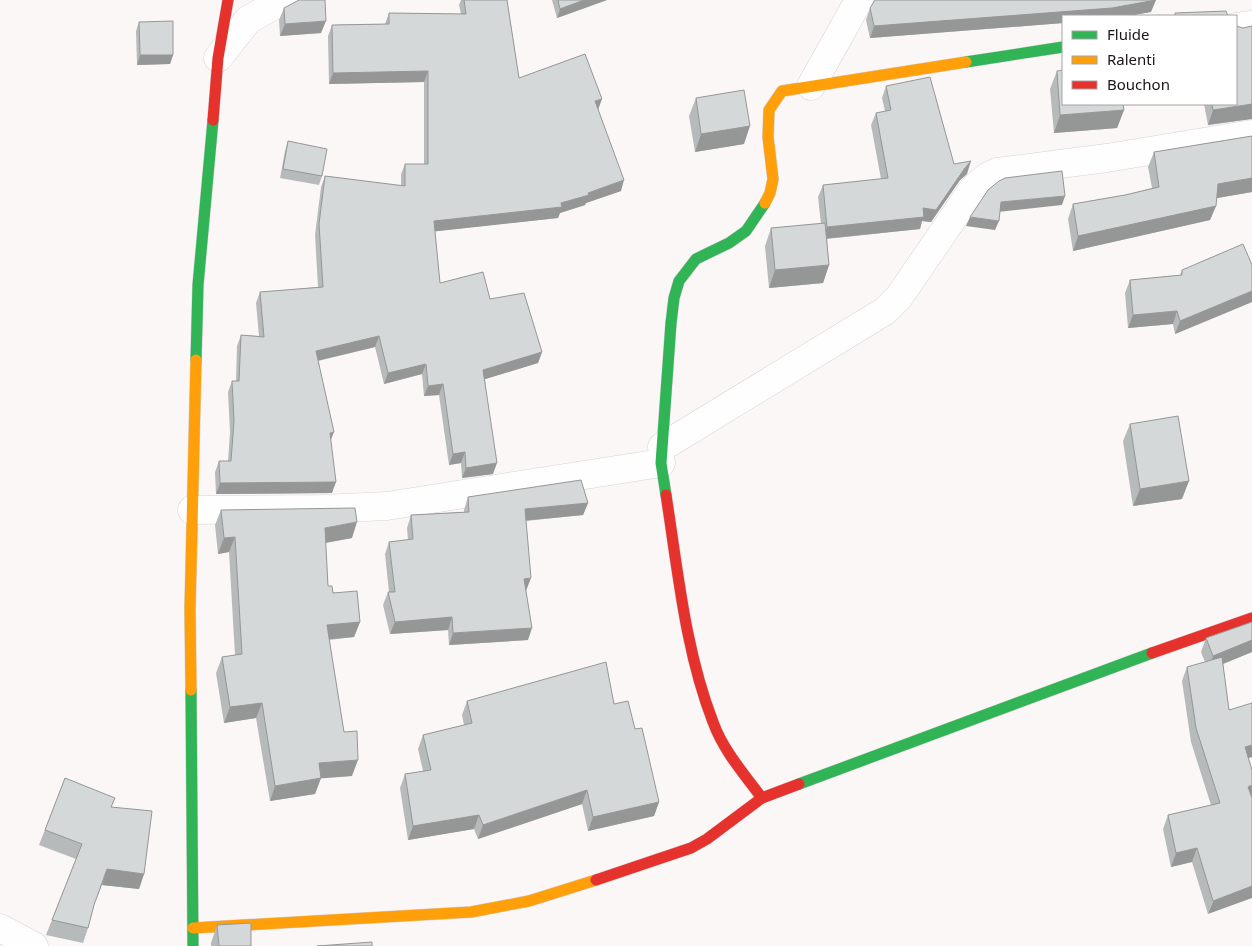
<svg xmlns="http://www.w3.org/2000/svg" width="1252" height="946" viewBox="0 0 1252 946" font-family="'Noto Sans',sans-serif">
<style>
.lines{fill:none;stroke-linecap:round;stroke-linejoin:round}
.street-casing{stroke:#d9d1d3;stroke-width:29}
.fast-casing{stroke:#d9d1d3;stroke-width:12}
.slow-casing{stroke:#d9d1d3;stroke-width:12}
.jam-casing{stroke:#d9d1d3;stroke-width:12}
.street{stroke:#fffefe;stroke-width:28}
.fast{stroke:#30b455;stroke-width:11}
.slow{stroke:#ff9f0a;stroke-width:11}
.jam{stroke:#e5322d;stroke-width:11}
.wall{fill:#b7baba}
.shaded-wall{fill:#959797}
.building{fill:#d5d8d8;stroke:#959797}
</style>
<rect width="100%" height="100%" fill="#fcf7f7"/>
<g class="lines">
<g class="street-casing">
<g id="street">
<polyline points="1236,27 1252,25"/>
<polyline points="218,58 248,20 276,4 287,0"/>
<polyline points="811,86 859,0"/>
<polyline points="662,447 885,311 899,297 973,189 987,177 997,172 1107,158 1252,134"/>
<polyline points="192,510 322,509 387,506 661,463"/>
<polyline points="0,928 34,946"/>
</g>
</g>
<g class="fast-casing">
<g id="fast">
<polyline points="966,62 1063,47"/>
<polyline points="196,360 198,285 213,120"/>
<polyline points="666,495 661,463 671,323 674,298 679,281 696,259 729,243 746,231 765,203"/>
<polyline points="191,690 193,946"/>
<polyline points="799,784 1152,653"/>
</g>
</g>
<g class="slow-casing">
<g id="slow">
<polyline points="765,203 770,193 773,179 768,137 769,110 782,91 966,62"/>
<polyline points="191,690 190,609 196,360"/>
<polyline points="193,928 471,912 529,901 596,880"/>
</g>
</g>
<g class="jam-casing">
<g id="jam">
<polyline points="213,120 218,58 228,0"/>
<path d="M 666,495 C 678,571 685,650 713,722 C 723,750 744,774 762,798"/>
<polyline points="1152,653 1252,618"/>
<polyline points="596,880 691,848 707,839 762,798 799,784"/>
</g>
</g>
<use href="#street" class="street"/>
<use href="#fast" class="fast"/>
<use href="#slow" class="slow"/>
<use href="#jam" class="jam"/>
</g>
<g class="wall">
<polygon points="461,0 507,0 519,78 598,109 621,191 586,203 585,205 560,213 558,218 435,231 440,283 490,299 542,352 538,363 485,379 493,474 462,478 461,463 449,465 439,395 424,396 422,374 384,384 375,347 318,361 331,440 332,493 216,494 215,472 219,461 228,461 230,432 228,392 232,381 236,381 237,346 241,335 259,336 256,303 260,292 318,287 315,235 321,187 325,176 401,186 401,174 405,164 424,164 424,82 329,84 328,36 332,25 385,24 389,13 461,14 459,5"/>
<polygon points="552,0 607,0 557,18"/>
<polygon points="284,8 321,33 280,36 279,20"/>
<polygon points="870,8 1151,12 1128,16 1063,16 1063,23 870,38 866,20"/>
<polygon points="139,22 173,55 170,64 137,65 136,31"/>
<polygon points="1057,71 1124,110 1117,128 1054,133 1050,89"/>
<polygon points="886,86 954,164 967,174 960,180 931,222 922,221 920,229 827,239 829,265 823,283 769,288 765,246 771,228 821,224 818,197 823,185 881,179 871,125 876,113 885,111 882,98"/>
<polygon points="696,98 744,144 695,152 689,116"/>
<polygon points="1204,104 1236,104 1249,119 1208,125"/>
<polygon points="1252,136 1252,192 1216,198 1216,206 1210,220 1073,251 1068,219 1073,204 1125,195 1152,188 1148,167 1154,152"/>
<polygon points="288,141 322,176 319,185 280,178 285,151"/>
<polygon points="1252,265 1252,302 1175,334 1173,324 1128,328 1125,293 1130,280 1180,275 1182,270"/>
<polygon points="1130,424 1182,499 1133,506 1123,441"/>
<polygon points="468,497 588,503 583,515 526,521 526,591 528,640 449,645 448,630 390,634 383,605 388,592 389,592 385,554 389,542 408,540 407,528 411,515 464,512 464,510"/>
<polygon points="221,510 352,538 325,543 328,586 360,622 354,637 329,640 344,732 352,776 321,778 315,794 270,801 256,718 224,723 216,673 222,657 235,655 229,552 218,554 215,525"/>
<polygon points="1252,622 1252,652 1223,664 1229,710 1252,757 1248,758 1252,770 1252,796 1208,914 1192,862 1171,867 1163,829 1168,815 1211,805 1191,742 1182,681 1187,667 1205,662 1201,652 1206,638"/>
<polygon points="467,701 614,704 635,729 659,802 654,816 588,831 582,804 478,839 474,829 408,840 400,788 405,774 423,771 418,749 423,735 464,725 462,715"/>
<polygon points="65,778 112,807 144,874 139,889 102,885 93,907 88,928 83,943 46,935 76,859 39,845"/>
<polygon points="217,925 251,946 211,946 211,943"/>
</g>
<g class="shaded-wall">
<polygon points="584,0 607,0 557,18 560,9"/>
<polygon points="1156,0 1151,12 1128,16 1063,16 1063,23 870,38 874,26"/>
<polygon points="326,21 321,33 280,36 285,24"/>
<polygon points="140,55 173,55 170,64 137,65"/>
<polygon points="428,71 424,82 329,84 333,73"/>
<polygon points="602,99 598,110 595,101"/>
<polygon points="1252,104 1252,119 1208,125 1213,110"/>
<polygon points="1124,110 1117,128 1054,133 1060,115"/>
<polygon points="750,126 744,144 695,152 701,134"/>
<polygon points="971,161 967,174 960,180 931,222 922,221 920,229 822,239 827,227 923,208"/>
<polygon points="1252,178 1252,192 1212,199 1218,184"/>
<polygon points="624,180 621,191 586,203 585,205 560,213 558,218 430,232 434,221 561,203"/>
<polygon points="1065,196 1062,205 998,212 1001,202"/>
<polygon points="1216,206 1210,220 1073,251 1078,236"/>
<polygon points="970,217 999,221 995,230 966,226"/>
<polygon points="829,265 823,283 769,288 775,270"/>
<polygon points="1252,291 1252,302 1175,334 1180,321"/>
<polygon points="1177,311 1173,324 1128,328 1133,315"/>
<polygon points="379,336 375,347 312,362 316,351"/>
<polygon points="542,352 538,363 479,381 483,370"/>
<polygon points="426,364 422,374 384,384 388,373"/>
<polygon points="443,384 439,395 424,396 428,386"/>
<polygon points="334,432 330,442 330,433"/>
<polygon points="465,452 461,463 449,465 453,454"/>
<polygon points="497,463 493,474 462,478 466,468"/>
<polygon points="1189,481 1182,499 1133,506 1140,489"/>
<polygon points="336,482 332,493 216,494 220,483"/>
<polygon points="588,503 583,515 521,521 525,509"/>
<polygon points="357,522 352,538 319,544 325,528"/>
<polygon points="235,537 229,552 218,554 224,538"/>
<polygon points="531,578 526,591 524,579"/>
<polygon points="452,617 448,630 390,634 395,622"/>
<polygon points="360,622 354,637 321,640 327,625"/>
<polygon points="532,628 528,640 449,645 453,633"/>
<polygon points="1252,640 1252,652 1208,670 1213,656"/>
<polygon points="262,703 256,718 224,723 230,707"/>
<polygon points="1252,745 1252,757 1240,761 1245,747"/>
<polygon points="358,760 352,776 313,779 319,763"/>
<polygon points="321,778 315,794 270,801 275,786"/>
<polygon points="1252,785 1252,796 1251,798 1248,787"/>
<polygon points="587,790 582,804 478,839 483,825"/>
<polygon points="659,802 654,816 588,831 593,817"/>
<polygon points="479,815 474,829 408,840 413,826"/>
<polygon points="1197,848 1192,862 1171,867 1176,853"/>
<polygon points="107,869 144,874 139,889 102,885"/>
<polygon points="1252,886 1252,898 1208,914 1213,901"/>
</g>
<g class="building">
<polygon points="299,0 325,0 326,21 285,24 284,8"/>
<polygon points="464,0 507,0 519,78 585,54 602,99 595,101 624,180 588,193 589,195 561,203 562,207 434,221 440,283 483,272 490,299 524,293 542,352 483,370 497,463 466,468 465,452 453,454 443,384 428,386 426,364 388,373 379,336 316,351 334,432 330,433 336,482 220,483 219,461 231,461 234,421 232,381 239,381 241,335 264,337 260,292 323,287 319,224 325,176 405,186 405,164 428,164 428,71 333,73 332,25 389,24 389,13 466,14"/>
<polygon points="558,0 584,0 560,9"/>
<polygon points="875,0 1156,0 1112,8 874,26 870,8"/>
<polygon points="1226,11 1228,16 1175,16 1175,13"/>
<polygon points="173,21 173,55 140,55 139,22"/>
<polygon points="1236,26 1243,28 1252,26 1252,104 1213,110 1212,104 1236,104"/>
<polygon points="1063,70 1063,104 1123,104 1124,110 1060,115 1057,71"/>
<polygon points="930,77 954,164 971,161 965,168 936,210 923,208 924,217 827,227 823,185 888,178 876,113 891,110 886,86"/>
<polygon points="744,90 750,126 701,134 696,98"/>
<polygon points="1252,136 1252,178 1218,184 1216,206 1078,236 1073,204 1125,195 1159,187 1154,152"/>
<polygon points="288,141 327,149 322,176 283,169"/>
<polygon points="1062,171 1065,196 1001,202 999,221 970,217 988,190 999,181 1005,178"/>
<polygon points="825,223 829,265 775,270 771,228"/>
<polygon points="1243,244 1252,265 1252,291 1180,321 1177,311 1133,315 1130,280 1182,275 1182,270"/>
<polygon points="1178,416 1189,481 1140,489 1130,424"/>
<polygon points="581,480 588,503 525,509 531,578 524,579 532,628 453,633 452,617 395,622 388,592 395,592 389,542 413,539 411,515 469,512 468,497"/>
<polygon points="355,508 357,522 325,528 328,586 332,586 333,593 357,591 360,622 327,625 344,732 357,731 358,760 319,763 321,778 275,786 262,703 230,707 222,657 242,654 235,537 224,538 221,510"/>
<polygon points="1252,622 1252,640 1213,656 1206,638"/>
<polygon points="1222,657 1229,710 1252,703 1252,745 1245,747 1252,770 1252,785 1248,787 1252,798 1252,886 1213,901 1197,848 1176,853 1168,815 1220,803 1196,728 1187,667"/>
<polygon points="606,662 614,704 628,701 635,729 642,728 659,802 593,817 587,790 483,825 479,815 413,826 405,774 431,770 423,735 472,723 467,701"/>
<polygon points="65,778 115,798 111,807 152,811 144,874 107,869 94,905 88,928 52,920 82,844 45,830"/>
<polygon points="251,923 251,946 219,946 217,925"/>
<polygon points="372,942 372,946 317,946"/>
</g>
<rect x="1062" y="15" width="175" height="90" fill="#ffffff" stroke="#a5a1a1"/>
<rect x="1072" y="31" width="25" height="8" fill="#30b455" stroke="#a5a1a1"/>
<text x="1107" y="40" font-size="15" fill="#1d1415">Fluide</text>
<rect x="1072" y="56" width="25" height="8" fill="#ff9f0a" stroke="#a5a1a1"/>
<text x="1107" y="65" font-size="15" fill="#1d1415">Ralenti</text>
<rect x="1072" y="81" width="25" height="8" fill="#e5322d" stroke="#a5a1a1"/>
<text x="1107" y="90" font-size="15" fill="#1d1415">Bouchon</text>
</svg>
